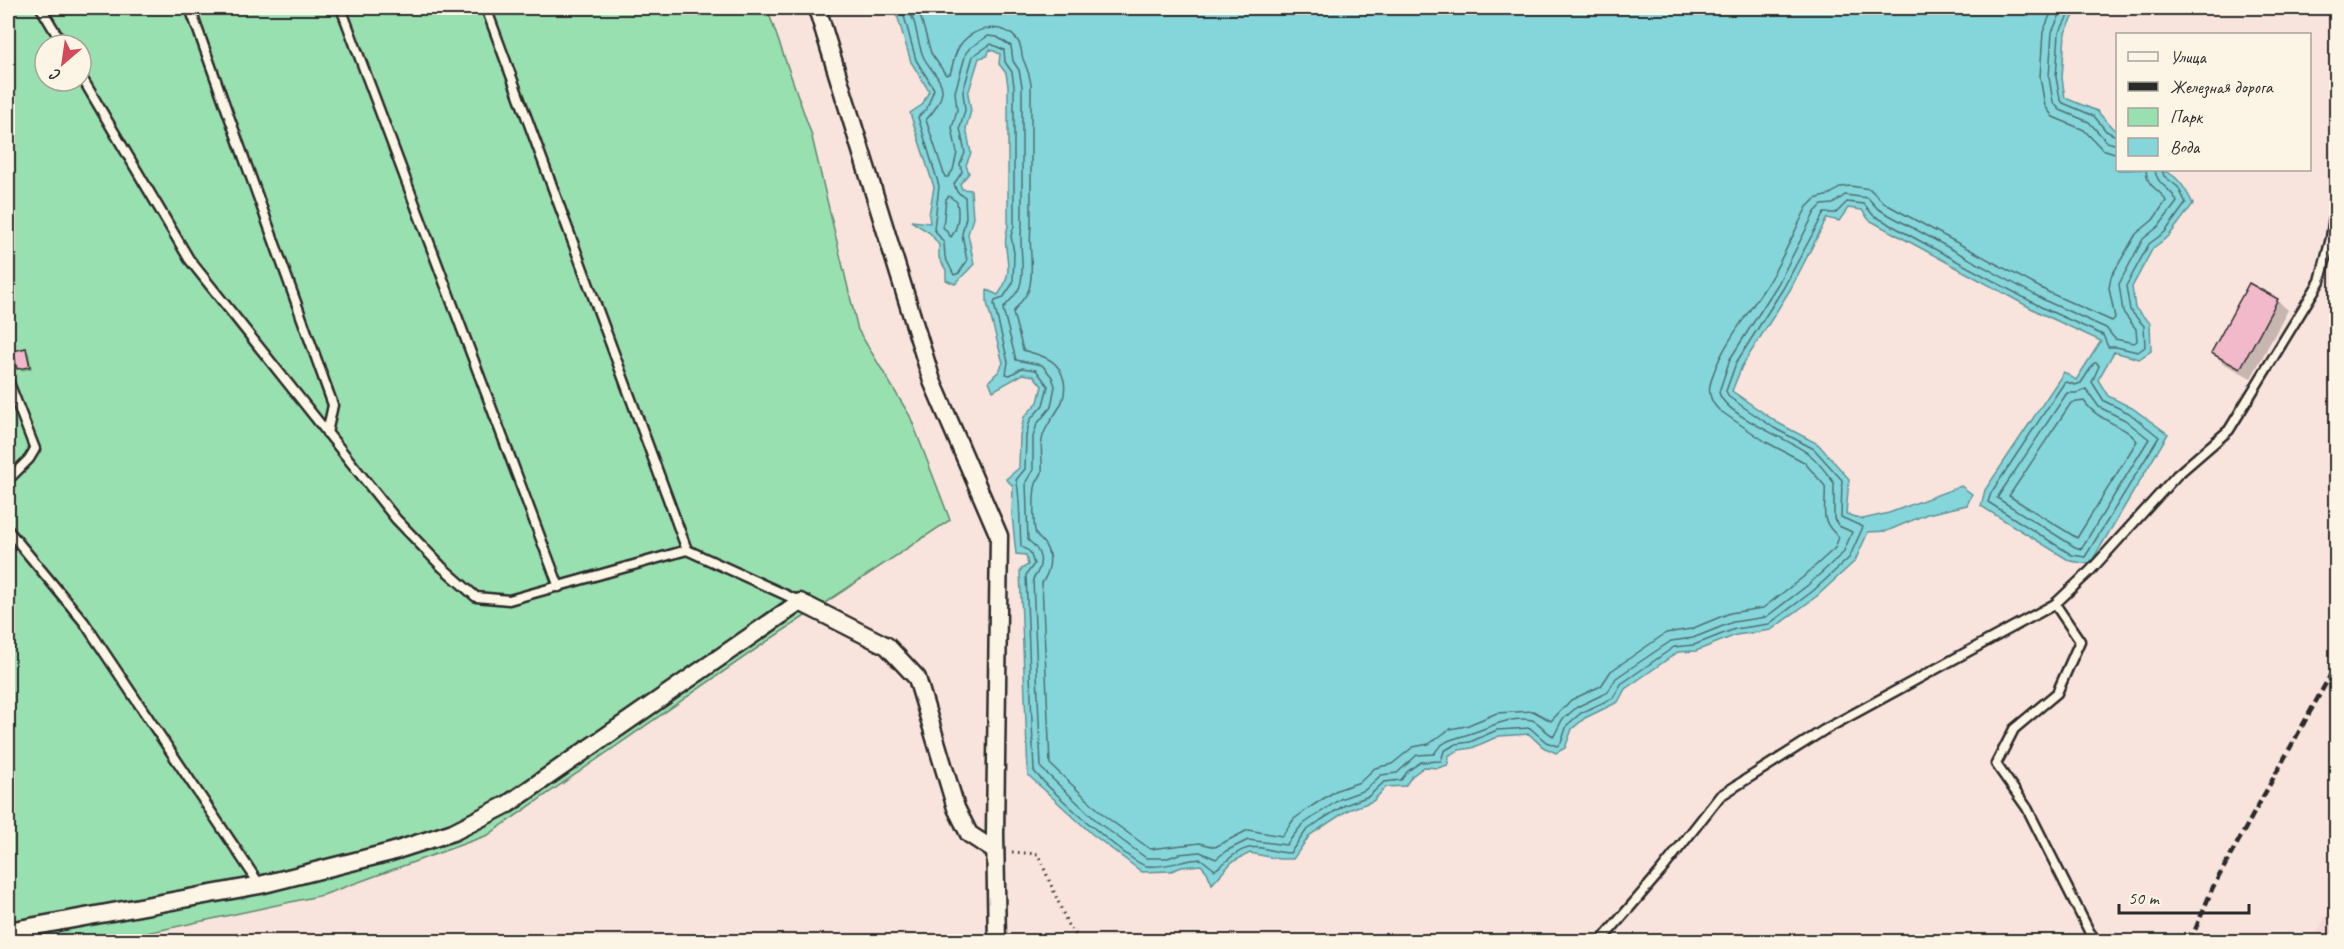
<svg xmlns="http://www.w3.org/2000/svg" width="2344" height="949" viewBox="0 0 2344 949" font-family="Caveat,sans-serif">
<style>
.built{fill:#f7d6d7}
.green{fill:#98e0af;stroke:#62866d;stroke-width:1.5;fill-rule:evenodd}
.water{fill:#84d6db;stroke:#609295;stroke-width:1.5}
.shadow{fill:#0003}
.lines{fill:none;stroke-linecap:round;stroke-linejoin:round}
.shore{stroke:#4f6f71;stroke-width:1.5}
.building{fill:#f2b9ca;stroke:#2b2b2b;stroke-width:1.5}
.lane-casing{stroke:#2b2b2b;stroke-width:13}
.street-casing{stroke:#2b2b2b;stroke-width:21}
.path{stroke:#2b2b2b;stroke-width:3;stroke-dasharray:1.5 4.5;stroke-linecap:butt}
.lane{stroke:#fcf5e5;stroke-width:8}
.street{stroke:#fcf5e5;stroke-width:16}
.rail{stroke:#2b2b2b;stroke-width:4.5;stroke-dasharray:9 4.5;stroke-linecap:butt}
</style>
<rect width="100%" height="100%" fill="#f9e3dd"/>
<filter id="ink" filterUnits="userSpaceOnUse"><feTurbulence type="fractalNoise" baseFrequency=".0167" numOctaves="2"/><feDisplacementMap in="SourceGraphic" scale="12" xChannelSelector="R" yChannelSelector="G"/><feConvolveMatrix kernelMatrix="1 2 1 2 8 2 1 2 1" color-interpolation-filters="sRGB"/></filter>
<g filter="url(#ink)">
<polygon class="built" points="2336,898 2336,941 2313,941"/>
<path class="green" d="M 8,8 L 767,8 L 811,133 L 858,330 L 910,416 L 950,520 L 766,642 L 488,835 L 323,895 L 110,941 L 8,941 ZM 45,45 L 81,45 L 81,81 L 45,81 Z"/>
<path class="water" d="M 890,8 L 2078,8 L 2065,33 L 2062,78 L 2065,98 L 2097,111 L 2117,133 L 2118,170 C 2159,170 2173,161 2193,204 L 2169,236 L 2153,248 L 2132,287 L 2135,308 L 2150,323 L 2151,351 L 2139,359 L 2114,352 L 2098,380 L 2108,396 L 2132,408 L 2168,434 L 2090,564 L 2070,561 L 1981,506 L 1985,490 L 2064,372 L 2076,380 L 2101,341 L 2040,313 L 1906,240 L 1869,220 L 1862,210 L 1848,208 L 1839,221 L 1827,218 L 1790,290 L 1742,366 L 1732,391 L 1778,423 L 1818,444 L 1849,479 L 1846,514 L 1863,519 L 1889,513 L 1961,486 L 1972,494 L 1967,505 L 1927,514 L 1887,531 L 1868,532 L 1855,561 L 1817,596 L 1771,630 L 1736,635 L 1696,651 L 1678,652 L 1625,689 L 1618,702 L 1585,718 L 1572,729 L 1565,748 L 1556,753 L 1543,747 L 1529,734 L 1499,736 L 1472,748 L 1459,750 L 1448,756 L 1448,765 L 1438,768 L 1424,767 L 1412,776 L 1405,786 L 1386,787 L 1373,801 L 1348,810 L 1310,835 L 1293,859 L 1279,859 L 1250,853 L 1232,862 L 1212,884 L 1207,872 L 1201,865 L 1182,867 L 1171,871 L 1142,872 L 1092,834 L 1028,775 L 1020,570 L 1028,565 L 1026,555 L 1016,554 L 1012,515 L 1013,486 L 1006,479 L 1019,468 L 1020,435 L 1024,417 L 1038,402 L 1042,386 L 1034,376 L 1023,374 L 993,391 L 989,381 L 999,371 L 1003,363 L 987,303 L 987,290 L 998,295 C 1019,266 999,252 1008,226 L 1008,86 L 1006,73 L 999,64 L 1000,54 L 990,49 L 987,56 L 979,58 L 968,94 L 971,111 L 966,128 L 971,153 L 966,165 L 969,173 L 960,184 L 962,189 L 971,190 L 973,218 L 968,234 L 974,264 L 955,284 L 946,280 L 946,270 L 939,258 L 939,245 L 930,233 L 911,221 L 930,223 L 929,215 L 934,187 L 910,113 L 922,105 L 929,91 L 911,62 L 898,18 Z"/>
<g class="shadow">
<polygon points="2277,300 2288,310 2251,378 2223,363 2213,353"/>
<polygon points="26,350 29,353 32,369 21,371 18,368"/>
</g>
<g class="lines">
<g class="shore">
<path d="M 898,8 L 904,16 L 916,60 L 934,89 L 927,108 L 918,117 L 939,186 L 934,229 L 944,243 L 945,257 L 954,275 L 959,273 L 967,261 L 962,234 L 966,217 L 965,197 L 957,192 L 954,184 L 962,172 L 960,164 L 965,153 L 960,128 L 965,110 L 963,92 L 973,56 L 991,44 L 1004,50 L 1005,62 L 1012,72 L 1014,86 L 1014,226 L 1011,236 L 1014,253 L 1013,283 L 1003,298 L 995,301 L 994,304 L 1008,362 L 1006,374 L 1010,375 L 1022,368 L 1036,370 L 1048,386 L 1043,405 L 1030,420 L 1026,436 L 1025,469 L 1016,480 C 1020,487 1020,533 1021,546 L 1030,552 L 1034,564 L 1026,575 L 1034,771 C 1045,786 1132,865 1147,866 C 1165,868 1183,860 1201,859 L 1215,870 C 1233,857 1241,843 1266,849 C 1275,851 1281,853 1290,853 L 1306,831 L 1321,820 L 1345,805 L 1369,796 L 1384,782 L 1401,780 L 1408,771 L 1421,762 L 1441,761 L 1444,751 L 1456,744 L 1470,742 L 1497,730 L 1530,728 L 1546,742 L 1557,746 L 1561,743 L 1567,725 L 1581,713 L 1613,698 L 1621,684 L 1674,647 L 1694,645 L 1735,629 L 1769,624 L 1813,591 L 1849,558 L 1863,527 L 1841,517 L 1842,480 L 1814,449 L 1774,428 L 1729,397 L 1726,391 L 1736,363 L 1784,287 L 1824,213 L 1836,213 L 1847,202 L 1864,204 L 1873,215 L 1909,235 L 2043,308 L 2103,335 L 2108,347 L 2116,347 L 2138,352 L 2145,347 L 2144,326 L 2130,310 L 2126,286 L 2149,244 L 2165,232 L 2186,203 L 2178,187 L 2164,176 L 2162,170"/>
<path d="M 907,8 C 918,22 916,42 924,58 C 929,68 943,80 942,91 C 941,103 932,113 926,120 L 945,177 L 948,177 L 953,170 L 957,153 L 952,128 L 957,110 L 955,92 L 966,53 L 970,48 L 988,36 L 997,37 L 1011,46 L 1013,61 L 1019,70 L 1022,86 L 1022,226 C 1018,245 1026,266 1020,286 C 1017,295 1008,302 1003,309 L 1016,360 L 1042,365 L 1052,377 L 1055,386 L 1051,407 L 1037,424 L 1033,437 L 1033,470 L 1026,482 L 1028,540 C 1042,551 1045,564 1033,579 L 1041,768 L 1100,824 L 1146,858 L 1168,858 L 1179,854 L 1200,852 L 1216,859 L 1226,851 L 1248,840 L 1286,845 L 1302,825 L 1340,799 L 1365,790 L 1381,775 L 1397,773 L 1417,755 L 1434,754 C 1443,739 1455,739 1469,734 C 1489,728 1510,715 1532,720 C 1541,723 1546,734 1554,736 L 1562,720 L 1577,707 L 1608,692 L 1616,678 L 1671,641 L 1693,638 L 1733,622 L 1766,617 L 1808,585 L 1843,553 L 1852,532 L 1839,526 L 1834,519 L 1834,483 C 1827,474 1819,462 1810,455 C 1791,439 1724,416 1719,392 L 1730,359 L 1778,284 L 1815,212 L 1822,205 L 1833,204 L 1845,195 L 1868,198 L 1878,209 L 1913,228 L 2046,301 L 2106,328 L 2115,339 L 2134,343 L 2137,341 L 2136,329 L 2123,312 L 2119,284 L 2143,239 L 2159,226 L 2177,202 C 2172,188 2156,185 2155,170"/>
<path d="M 918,8 L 931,53 L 946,75 L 950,74 C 953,65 954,55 959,47 C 971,27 1003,20 1018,41 C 1022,47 1021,53 1023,59 C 1027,68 1030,75 1031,85 L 1031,227 C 1028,246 1035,269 1029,289 C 1026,298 1017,305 1013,313 L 1023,350 C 1041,356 1059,358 1064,381 C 1069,408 1045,419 1042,440 C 1040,450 1043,461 1042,472 C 1041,477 1037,479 1036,484 C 1033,492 1033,527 1036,534 C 1038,538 1043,541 1045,545 C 1053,558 1050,571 1042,583 L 1050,764 L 1106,817 L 1150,849 L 1200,843 L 1215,847 L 1248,830 L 1282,836 L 1294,819 L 1312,806 L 1337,790 L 1360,782 L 1375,768 L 1392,764 L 1413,747 L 1429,744 L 1450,729 L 1466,726 L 1497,713 L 1533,711 L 1551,721 L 1571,700 L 1601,686 L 1611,671 L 1666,633 L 1691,629 L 1730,613 L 1763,608 L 1802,578 L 1835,548 L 1839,537 C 1817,519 1827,509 1825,486 L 1804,462 L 1766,442 L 1719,410 C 1712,403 1708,395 1710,385 C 1719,347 1749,314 1769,281 C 1783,258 1794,232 1807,207 L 1815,199 L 1829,195 L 1841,187 L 1850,186 L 1870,189 L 1884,203 L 1917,221 L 2050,293 L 2112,321 L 2115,318 L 2109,288 L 2111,277 L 2136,234 L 2153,220 L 2166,201 C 2160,188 2147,189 2146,170"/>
<polyline points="2053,8 2043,32 2040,77 2045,106 2053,117 2084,130 2102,149 2118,154"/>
<polyline points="2063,8 2052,32 2049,77 2053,102 2060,110 2089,122 2107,142 2118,145"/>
<polyline points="2072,8 2059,33 2056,77 2060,99 2063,103 2094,116 2106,131 2118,137"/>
<path d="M 949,196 L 957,202 C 959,214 958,228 951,237 L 943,227 L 946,199 Z"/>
<polygon points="2094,363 2097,363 2099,366 2092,382 2104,401 2129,413 2159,437 2085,557 2072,555 1988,502 1991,493 2064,383 2067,382 2075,385 2081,383"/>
<polygon points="2086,389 2099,407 2125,420 2149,439 2081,549 2075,547 1997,498 2067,393 2077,393"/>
<path d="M 2084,401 C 2099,423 2123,423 2137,441 L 2077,538 L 2009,496 L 2071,403 Z"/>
</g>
</g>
<g class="building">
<polygon points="2249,283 2278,299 2240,369 2211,353"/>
<polygon points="26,348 30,367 17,369 13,351"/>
</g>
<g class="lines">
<g class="lane-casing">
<g id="lane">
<polyline points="41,8 63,45"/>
<polyline points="190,8 333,405 327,433"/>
<polyline points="341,8 559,587"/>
<polyline points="486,8 687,550"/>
<polyline points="81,76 189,259 396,519 442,567 476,597 509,600 687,550 799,601"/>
<polyline points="8,380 35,449 29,459 8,480"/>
<polyline points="8,530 84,622 260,885"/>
<polyline points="2055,604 2080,641 2057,693 2014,729 1996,764 2027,808 2089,931 2097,942"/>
<polyline points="1600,942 1661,871 1720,796 1824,730 2055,604 2090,571 2177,475 2229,430 2320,281 2331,238 2336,202"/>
</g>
</g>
<g class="street-casing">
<g id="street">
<polyline points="817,8 932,381 999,536 995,834 997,942"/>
<polyline points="8,931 260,885 391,852 453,832 508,804 800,602 887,646 917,678 956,808 969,834 995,851"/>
</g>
</g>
<polyline class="path" points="1012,852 1038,854 1068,925 1082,942"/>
<use href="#lane" class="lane"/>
<use href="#street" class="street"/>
<polyline class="rail" points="2190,942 2213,887 2336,665"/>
</g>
</g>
<rect width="2344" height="949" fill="none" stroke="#fcf5e5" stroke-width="30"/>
<rect x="15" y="15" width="2314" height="919" fill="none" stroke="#2b2b2b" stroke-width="2" filter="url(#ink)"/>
<rect x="2116" y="33" width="195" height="138" fill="#fcf5e5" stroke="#a8a49b" stroke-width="1.5"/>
<rect x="2128" y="52" width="30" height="9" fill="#fcf5e5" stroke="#a8a49b" stroke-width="1.5"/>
<text x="2170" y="63" font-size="18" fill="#2b2b2b">Улица</text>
<rect x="2128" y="82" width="30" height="9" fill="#2b2b2b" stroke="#a8a49b" stroke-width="1.5"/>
<text x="2170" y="93" font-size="18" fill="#2b2b2b">Железная дорога</text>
<rect x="2128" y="108" width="30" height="18" fill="#98e0af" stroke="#a8a49b" stroke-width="1.5"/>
<text x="2170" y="123" font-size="18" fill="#2b2b2b">Парк</text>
<rect x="2128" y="138" width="30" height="18" fill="#84d6db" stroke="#a8a49b" stroke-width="1.5"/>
<text x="2170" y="153" font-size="18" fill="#2b2b2b">Вода</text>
<g transform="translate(63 63) rotate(209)"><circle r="28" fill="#fcf5e5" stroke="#a8a49b" stroke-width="1.5"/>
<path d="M0-4.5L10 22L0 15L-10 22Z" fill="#d1495b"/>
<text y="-9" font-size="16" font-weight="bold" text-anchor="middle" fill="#2b2b2b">С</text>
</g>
<path d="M2119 904v9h130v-9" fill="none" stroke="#2b2b2b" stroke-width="3"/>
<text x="2128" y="904" font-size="18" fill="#2b2b2b" stroke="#fcf5e5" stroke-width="4.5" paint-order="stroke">50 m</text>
</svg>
